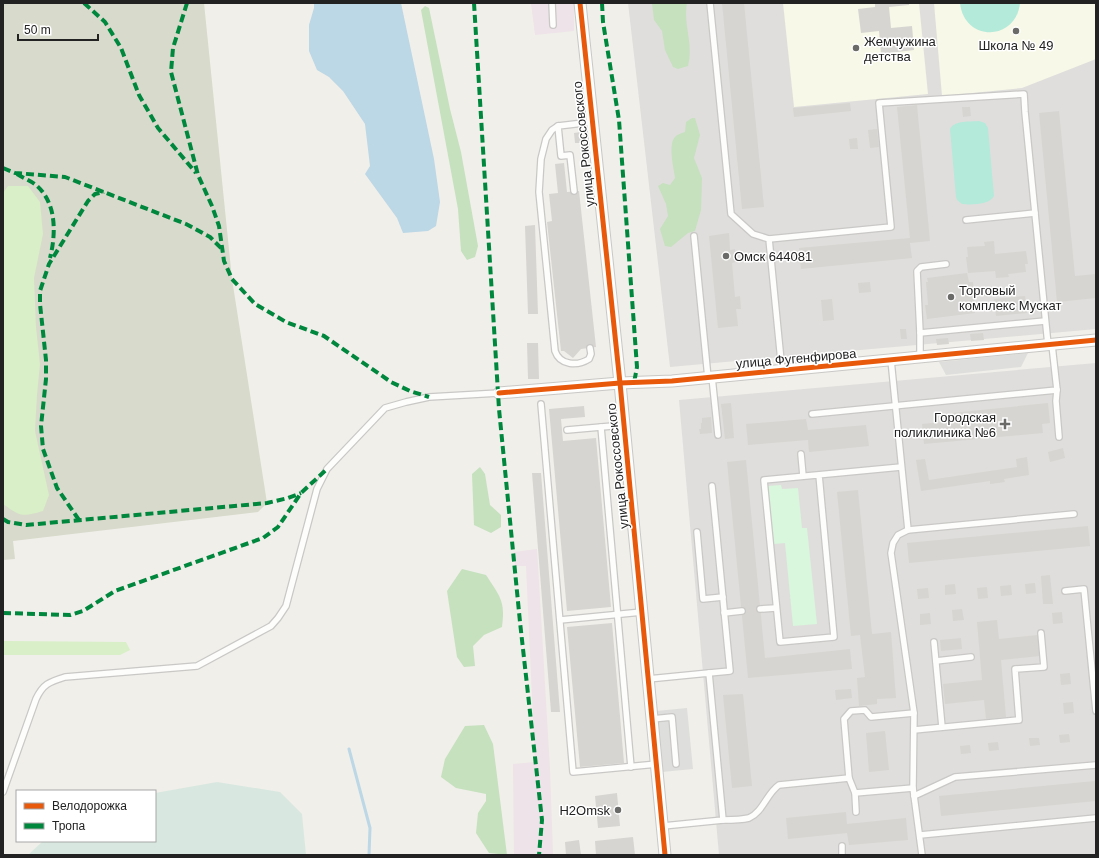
<svg xmlns="http://www.w3.org/2000/svg" width="1099" height="858" viewBox="0 0 1099 858" font-family="Arial,sans-serif">
<style>
.residential{fill:#dfdedc}
.industrial{fill:#eee3e8}
.education{fill:#f7f8e7}
.religious{fill:#dededc}
.construction{fill:#d8dacb}
.grass{fill:#d8efc7}
.forest{fill:#c6e1be}
.wetland{fill:#d8e8e0}
.park{fill:#d8f7dc}
.pitch{fill:#b3eada}
.water{fill:#bcd7e5}
.lines{fill:none;stroke-linecap:round;stroke-linejoin:round}
.stream{stroke:#bcd7e5;stroke-width:3}
.building{fill:#d7d5d1}
.lane-casing{stroke:#c9c8c6;stroke-width:8}
.street-casing{stroke:#c9c8c6;stroke-width:13}
.lane{stroke:#fdfdfc;stroke-width:5.5}
.street{stroke:#fdfdfc;stroke-width:11}
.quiet{stroke:#00873e;stroke-width:4;stroke-dasharray:8 4;stroke-linecap:butt}
.cycleway-casing{stroke:#fff;stroke-width:8}
.cycleway{stroke:#e8590c;stroke-width:5}
.poi-dot{fill:#6a6a68;stroke:#fff;stroke-width:1.5}
.labels{text-anchor:middle;stroke-width:3;stroke-linejoin:round;paint-order:stroke}
.poi-label{font-size:13px;fill:#222;stroke:#fff;text-anchor:start}
.street-label{font-size:13px;fill:#222;stroke:#fff}
</style>
<rect width="100%" height="100%" fill="#f0efea"/>
<g class="residential">
<polygon points="628,3 1096,3 1096,329 670,367"/>
<polygon points="1096,363 1096,855 719,855 679,400"/>
</g>
<g class="industrial">
<polygon points="531,3 574,3 574,31 535,35"/>
<polygon points="537,549 550,769 553,855 514,855 513,764 535,762 526,566 515,566 514,552"/>
</g>
<g class="education">
<polygon points="783,3 919,3 928,94 794,107"/>
<polygon points="934,3 1096,3 1096,59 1022,88 942,96"/>
</g>
<g class="religious">
<polygon points="1028,353 1021,367 946,375 939,362"/>
<polygon points="687,708 693,769 662,772 656,711"/>
</g>
<polygon class="construction" points="3,3 204,3 232,279 267,503 258,512 13,541 15,559 3,560"/>
<g class="grass">
<path d="M 8,186 L 28,186 L 40,202 L 43,234 L 34,278 L 36,327 L 40,364 L 37,395 L 35,431 L 49,495 L 43,511 C 22,517 21,517 3,504 L 3,193 Z"/>
<polygon points="3,641 126,642 130,650 120,655 3,655"/>
</g>
<g class="forest">
<path d="M 652,3 L 687,3 C 683,25 694,44 688,66 L 678,69 L 673,67 L 665,50 L 662,31 L 654,20 Z"/>
<polygon points="425,6 429,8 450,109 461,152 478,246 475,257 467,260 461,251 458,209 421,10"/>
<path d="M 692,118 L 695,118 L 700,135 L 694,158 L 702,178 L 701,210 L 695,231 L 688,233 L 671,247 L 665,246 L 660,229 L 668,216 L 666,204 L 658,186 L 663,183 L 670,185 L 675,178 C 674,168 667,143 676,136 C 678,134 682,133 685,132 L 686,122 Z"/>
<polygon points="480,467 485,474 490,505 501,515 501,527 491,533 474,525 472,474"/>
<path d="M 462,569 L 486,575 C 499,595 506,601 502,627 L 484,635 L 473,646 L 475,666 L 464,667 L 457,657 L 447,591 Z"/>
<polygon points="484,725 493,744 507,855 489,853 476,833 478,813 486,801 486,794 456,788 441,777 445,759 465,726"/>
</g>
<polygon class="wetland" points="217,782 280,792 302,814 306,855 28,855 43,841 155,841 155,793"/>
<polygon class="park" points="781,485 782,489 798,488 802,528 807,528 817,624 793,626 785,543 774,544 768,486"/>
<g class="pitch">
<path d="M 960,3 L 1020,3 C 1016,42 964,42 960,3 Z"/>
<path d="M 979,121 L 985,123 L 988,128 L 994,196 C 989,205 971,205 962,204 L 957,200 L 956,197 L 950,129 C 955,120 970,122 979,121 Z"/>
</g>
<polygon class="water" points="314,3 401,3 434,159 440,202 436,226 428,231 403,233 397,218 365,174 370,166 365,124 343,91 329,77 317,70 309,51 309,25 314,8"/>
<g class="lines">
<polyline class="stream" points="349,749 370,828 369,855"/>
</g>
<g class="building">
<polygon points="722,3 744,3 764,207 742,209"/>
<polygon points="875,3 909,3 909,5 889,7 891,28 912,26 914,50 881,54 879,31 861,33 858,9 875,7"/>
<polygon points="850,103 851,111 794,117 793,108"/>
<polygon points="917,105 930,241 910,243 912,258 801,269 799,248 910,238 897,107"/>
<polygon points="962,107 970,107 971,116 963,117"/>
<polygon points="1059,111 1075,276 1096,274 1096,298 1057,302 1039,113"/>
<polygon points="877,129 879,147 870,148 868,130"/>
<polygon points="581,132 582,143 575,143 574,133"/>
<polygon points="857,138 858,149 850,149 849,139"/>
<polygon points="564,163 567,192 579,191 596,347 581,349 573,358 564,351 561,351 547,222 552,221 549,194 558,193 555,164"/>
<polygon points="535,225 538,314 528,314 525,226"/>
<polygon points="729,233 730,250 735,249 736,262 732,263 735,297 740,296 741,309 736,309 738,326 718,328 709,236"/>
<polygon points="994,241 995,254 1026,251 1028,264 1025,264 1026,272 1008,274 1009,277 996,278 995,271 968,273 966,257 968,257 967,247 985,246 984,242"/>
<polygon points="967,273 969,282 973,282 975,313 927,319 925,305 928,305 926,282 928,282 927,278"/>
<polygon points="870,282 871,292 859,293 858,283"/>
<polygon points="1025,296 1027,313 996,316 994,299"/>
<polygon points="832,299 834,320 823,321 821,300"/>
<polygon points="900,329 906,329 907,339 901,339"/>
<polygon points="983,333 984,340 971,341 970,334"/>
<polygon points="948,338 949,344 937,345 936,339"/>
<polygon points="527,343 538,343 539,379 528,379"/>
<polygon points="731,403 734,438 725,439 721,404"/>
<polygon points="1048,403 1050,423 1042,424 1043,433 924,444 922,424 952,421 952,413"/>
<polygon points="584,406 585,417 561,419 563,441 596,438 611,607 567,611 549,409"/>
<polygon points="711,417 712,433 700,434 699,429 701,429 701,423 702,423 702,418"/>
<polygon points="806,419 808,430 866,425 869,446 809,452 808,440 748,445 746,424"/>
<polygon points="1063,448 1065,458 1050,462 1048,452"/>
<polygon points="1027,457 1029,475 1004,479 1005,482 990,484 990,481 921,491 916,460 925,459 929,480 1017,467 1016,459"/>
<polygon points="746,460 765,658 850,649 852,669 748,678 727,462"/>
<polygon points="532,473 541,473 560,712 551,712"/>
<polygon points="858,490 872,634 891,632 896,698 877,699 877,704 859,706 857,678 865,677 860,635 851,636 837,492"/>
<polygon points="1088,526 1090,546 909,563 907,543"/>
<polygon points="1050,575 1053,604 1043,604 1041,576"/>
<polygon points="1035,583 1036,593 1026,594 1025,584"/>
<polygon points="955,584 956,594 945,595 945,585"/>
<polygon points="1011,585 1012,595 1001,596 1000,586"/>
<polygon points="987,587 988,598 978,599 977,588"/>
<polygon points="928,588 929,598 918,599 917,589"/>
<polygon points="962,609 964,620 953,621 952,610"/>
<polygon points="1062,612 1063,623 1053,624 1052,613"/>
<polygon points="930,613 931,624 920,625 920,614"/>
<polygon points="997,620 999,639 1038,635 1040,656 1001,660 1006,717 986,719 984,700 945,704 943,684 982,680 977,622"/>
<polygon points="612,623 624,763 580,767 567,627"/>
<polygon points="961,638 962,649 941,651 940,640"/>
<polygon points="1070,673 1071,684 1061,685 1060,674"/>
<polygon points="851,689 852,698 836,700 835,690"/>
<polygon points="743,694 752,786 732,788 723,695"/>
<polygon points="1073,702 1074,713 1064,714 1063,703"/>
<polygon points="885,731 889,770 869,772 866,733"/>
<polygon points="1069,734 1070,742 1060,743 1059,735"/>
<polygon points="1029,738 1039,738 1040,745 1030,746"/>
<polygon points="998,742 999,750 989,751 988,743"/>
<polygon points="970,745 971,753 961,754 960,746"/>
<polygon points="1095,781 1096,801 941,816 939,796"/>
<polygon points="617,793 620,826 598,828 595,796"/>
<polygon points="846,812 847,824 906,818 908,840 849,845 847,833 788,839 786,818"/>
<polygon points="633,837 635,855 596,855 595,841"/>
<polygon points="579,840 581,855 566,855 565,842"/>
</g>
<g class="lines">
<g class="lane-casing">
<g id="lane">
<polyline points="552,3 553,25"/>
<polyline points="710,3 731,214 753,234 769,239 782,371"/>
<path d="M 558,126 L 552,130 L 546,139 L 541,159 L 539,192 L 555,351 C 560,366 578,366 589,359 L 591,354 L 590,348"/>
<polyline points="574,191 570,155 561,156 558,126 592,122"/>
<polyline points="966,220 1035,213"/>
<polyline points="694,236 708,378"/>
<polyline points="769,239 891,227 879,103 1024,94 1025,112 1048,345"/>
<polyline points="920,333 1045,321"/>
<polyline points="920,357 920,333 917,271 921,267 946,264"/>
<polyline points="891,360 908,530"/>
<polyline points="712,377 718,435"/>
<polyline points="1057,390 1056,401 1059,437"/>
<polyline points="541,404 573,772 657,764"/>
<polyline points="812,414 1057,390 1052,345"/>
<polyline points="601,427 631,767"/>
<polyline points="567,430 624,425"/>
<polyline points="801,454 803,476"/>
<polyline points="819,475 834,637 780,642 764,480 901,467"/>
<polyline points="697,532 703,599 723,597"/>
<polyline points="1065,591 1084,589 1096,711"/>
<polyline points="760,609 776,608"/>
<polyline points="724,613 742,611"/>
<polyline points="560,620 642,612"/>
<polyline points="934,642 942,727"/>
<polyline points="936,661 971,657"/>
<polyline points="709,673 730,671 712,486"/>
<polyline points="648,679 709,673 723,820 663,826"/>
<polyline points="652,719 672,717 676,764"/>
<polyline points="914,730 1019,720 1015,669 1044,667 1041,633"/>
<polyline points="849,778 844,719 851,711 865,710 871,717 914,713"/>
<path d="M 3,792 L 36,699 C 43,684 49,682 65,677 L 197,666 L 271,626 L 278,618 L 286,606 L 317,489 L 327,469 L 385,408 L 406,402 L 429,397 L 499,393"/>
<polyline points="855,793 856,812"/>
<polyline points="914,796 955,777 1096,765"/>
<path d="M 723,820 C 731,820 741,820 749,818 C 763,812 767,793 779,785 L 849,778 L 855,793 L 913,788"/>
<polyline points="920,835 1096,818"/>
<polyline points="842,846 842,855"/>
<polyline points="922,855 913,788 914,713 891,553 893,543 898,535 908,530 1074,514"/>
</g>
</g>
<g class="street-casing">
<g id="street">
<polyline points="580,3 620,383 665,855"/>
<polyline points="499,393 620,383 672,381 1096,340"/>
</g>
</g>
<use href="#lane" class="lane"/>
<use href="#street" class="street"/>
<g class="quiet">
<polyline points="84,3 105,22 121,48 139,95 158,128 196,173"/>
<polyline points="187,3 173,48 171,72 198,175 212,206 219,226 224,261 232,279 255,304 286,322 324,336 391,382 410,391 429,397"/>
<polyline points="474,3 499,409 520,622 542,820 539,855"/>
<polyline points="602,3 603,22 619,120 637,367 634,383"/>
<polyline points="3,168 15,173 65,177 186,224 210,237 223,250"/>
<path d="M 17,174 C 23,178 31,181 36,185 C 57,203 56,234 50,258"/>
<polyline points="3,519 8,522 26,525 267,503 288,498 301,493"/>
<polyline points="79,520 57,488 43,449 41,426 46,379 46,360 40,304 40,291 49,264 88,201 95,194 104,192"/>
<polyline points="3,613 70,615 83,611 115,591 263,538 278,527 301,493 327,469"/>
</g>
<g class="cycleway-casing">
<g id="cycleway">
<polyline points="580,3 620,383 665,855"/>
<polyline points="499,393 620,383 672,381 1096,340"/>
</g>
</g>
<use href="#cycleway" class="cycleway"/>
</g>
<g class="poi-dot">
<circle cx="1016" cy="31" r="4"/>
<circle cx="856" cy="48" r="4"/>
<circle cx="726" cy="256" r="4"/>
<circle cx="951" cy="297" r="4"/>
<path d="M1003 418h4v4h4v4h-4v4h-4v-4h-4v-4h4z"/>
<circle cx="618" cy="810" r="4"/>
</g>
<g class="labels">
<g class="poi-label">
<text x="864" y="46">Жемчужина<tspan x="864" dy="15">детства</tspan></text>
<text x="1016" y="50" text-anchor="middle">Школа № 49</text>
<text x="734" y="261">Омск 644081</text>
<text x="959" y="295">Торговый<tspan x="959" dy="15">комплекс Мускат</tspan></text>
<text x="996" y="422" text-anchor="end">Городская<tspan x="996" dy="15">поликлиника №6</tspan></text>
<text x="610" y="815" text-anchor="end">H2Omsk</text>
</g>
<g class="street-label">
<text transform="translate(583 144) rotate(-96)" y="5">улица Рокоссовского</text>
<text transform="translate(796 358) rotate(-5)" y="5">улица Фугенфирова</text>
<text transform="translate(617 466) rotate(-96)" y="5">улица Рокоссовского</text>
</g>
</g>
<rect width="1099" height="858" fill="none" stroke="#222222" stroke-width="8"/>
<rect x="16" y="790" width="140" height="52" fill="#ffffff" stroke="#a7a7a7"/>
<rect x="24" y="803" width="20" height="6" fill="#e8590c" stroke="#a7a7a7"/>
<text x="52" y="810" font-size="12" fill="#222222">Велодорожка</text>
<rect x="24" y="823" width="20" height="6" fill="#00873e" stroke="#a7a7a7"/>
<text x="52" y="830" font-size="12" fill="#222222">Тропа</text>
<path d="M18 34v6h80v-6" fill="none" stroke="#222222" stroke-width="2"/>
<text x="24" y="34" font-size="12" fill="#222222" stroke="#ffffff" stroke-width="3" paint-order="stroke">50 m</text>
</svg>
